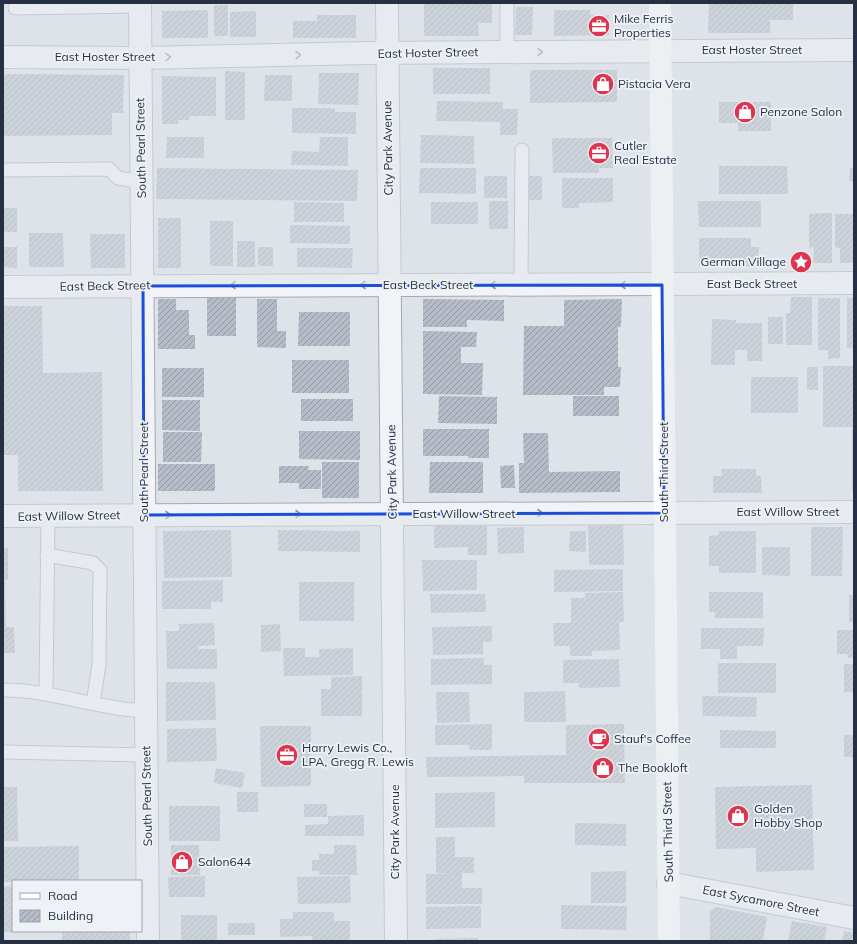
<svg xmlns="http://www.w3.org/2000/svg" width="857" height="944" viewBox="0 0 857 944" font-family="Mulish,sans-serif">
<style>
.building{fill:url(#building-hatch)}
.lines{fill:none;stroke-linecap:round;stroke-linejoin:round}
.lane-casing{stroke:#a3aab4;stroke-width:15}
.street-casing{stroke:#a3aab4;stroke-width:24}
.lane{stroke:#f1f3f7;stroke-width:13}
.street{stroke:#f1f3f7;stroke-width:22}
.secondary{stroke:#fff;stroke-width:22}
.oneway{stroke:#8b929c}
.marked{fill:none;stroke:#1d4ed8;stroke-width:3;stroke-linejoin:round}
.labels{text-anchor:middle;stroke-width:3.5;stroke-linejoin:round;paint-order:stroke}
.poi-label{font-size:12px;fill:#253042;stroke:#eef2f7;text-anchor:start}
.street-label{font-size:12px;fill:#253042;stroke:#eef2f7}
</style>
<defs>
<pattern id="building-hatch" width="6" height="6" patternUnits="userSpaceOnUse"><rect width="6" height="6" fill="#b5bcc7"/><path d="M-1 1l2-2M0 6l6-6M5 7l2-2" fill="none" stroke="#9399a3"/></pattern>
</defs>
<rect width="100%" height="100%" fill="#dee3e9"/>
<g class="building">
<polygon points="709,3 793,4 793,20 770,20 770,33 708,33"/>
<polygon points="424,4 492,4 492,23 478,23 479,36 424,36"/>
<rect x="214" y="5" width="14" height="31"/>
<polygon points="516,7 533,7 532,35 515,35"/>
<polygon points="208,10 208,38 162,38 162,11"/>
<polygon points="554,10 590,10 590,15 609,15 609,35 554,36"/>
<polygon points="256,11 256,37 230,37 230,12"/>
<polygon points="317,15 356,15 356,38 293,38 293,21 317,21"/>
<rect x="433" y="68" width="57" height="26"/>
<polygon points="530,70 617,70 617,102 530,103"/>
<polygon points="225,71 245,72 245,120 225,120"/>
<polygon points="319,73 359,73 358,105 318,104"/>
<polygon points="3,74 124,75 123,113 112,113 112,135 3,136"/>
<polygon points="265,75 292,75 292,101 264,101"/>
<polygon points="162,76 216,77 216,116 189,116 189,120 178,120 178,124 162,124"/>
<polygon points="437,101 503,102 503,109 518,109 517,135 500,135 500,122 436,121"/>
<polygon points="719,102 771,102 771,131 738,131 738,123 719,123"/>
<polygon points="292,108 335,108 335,112 356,112 356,134 292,133"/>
<polygon points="421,135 474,136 474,164 420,163"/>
<polygon points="167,137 204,137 204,158 166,158"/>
<polygon points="320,137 348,137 348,166 291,165 292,151 319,152"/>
<polygon points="552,138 612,138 613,168 599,168 599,173 553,173"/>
<polygon points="719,166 787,166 788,194 719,194"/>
<polygon points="157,168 358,170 357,201 156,199"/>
<polygon points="420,168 476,168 476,194 419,193"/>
<polygon points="850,168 854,168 854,181 849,181"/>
<rect x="484" y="176" width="23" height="22"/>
<rect x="525" y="176" width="17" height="24"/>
<polygon points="562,178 613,178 613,202 579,203 579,208 562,208"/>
<rect x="489" y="201" width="19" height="28"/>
<polygon points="698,201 761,201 761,227 699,227"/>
<polygon points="294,202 344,203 344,222 294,222"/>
<rect x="431" y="202" width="47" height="22"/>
<rect x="3" y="208" width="14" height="24"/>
<polygon points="832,213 832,263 813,263 814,247 809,248 809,214"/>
<polygon points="835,214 854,214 854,263 840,263 840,248 835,247"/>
<rect x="158" y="218" width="23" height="50"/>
<rect x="210" y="221" width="23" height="45"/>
<polygon points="290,225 350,226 350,244 290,243"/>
<polygon points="29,233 63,233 64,267 29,267"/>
<polygon points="90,234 125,234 125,268 91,268"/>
<polygon points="699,238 751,238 751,247 759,247 758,258 751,259 751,266 699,266"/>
<rect x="237" y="241" width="18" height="26"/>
<polygon points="3,247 17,247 17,268 3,267"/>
<rect x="258" y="247" width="15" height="19"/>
<polygon points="297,248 353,248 352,268 297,267"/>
<polygon points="791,297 812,297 812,345 786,345 786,313 790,313"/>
<rect x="207" y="298" width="29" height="38"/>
<polygon points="818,298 840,298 840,358 828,359 828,350 818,350"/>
<rect x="847" y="298" width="7" height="50"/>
<polygon points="158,299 176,299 176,310 189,310 189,335 195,335 195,349 158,349"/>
<polygon points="257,299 277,299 277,331 286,331 286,348 257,347"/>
<polygon points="423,299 504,300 504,321 467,320 467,327 423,327"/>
<polygon points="622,299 621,327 618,327 618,367 621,367 620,387 604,387 604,395 523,395 524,326 564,326 564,300"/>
<polygon points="3,306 42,306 43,373 102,372 103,491 18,491 18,455 3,455"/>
<polygon points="299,312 350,312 350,346 298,346"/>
<rect x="768" y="317" width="15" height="27"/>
<polygon points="712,319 736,320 736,323 762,323 762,361 747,361 747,350 735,350 735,365 711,365"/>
<polygon points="423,331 477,332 476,347 461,347 461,363 483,363 482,395 423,394"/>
<rect x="292" y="360" width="57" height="33"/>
<polygon points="823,366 854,366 853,427 823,427"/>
<rect x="807" y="367" width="11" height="23"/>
<rect x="162" y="368" width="42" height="29"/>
<rect x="751" y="377" width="47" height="36"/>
<polygon points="439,396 497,397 497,424 438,423"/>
<rect x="573" y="396" width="46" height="20"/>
<rect x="301" y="399" width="52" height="22"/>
<polygon points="162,400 200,400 200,431 162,430"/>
<polygon points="423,429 489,429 489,458 468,458 468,456 423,456"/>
<rect x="852" y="429" width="2" height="62"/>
<polygon points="299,431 360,431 360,460 299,459"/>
<polygon points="163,432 202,432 201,462 163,462"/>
<polygon points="523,433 548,433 549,472 620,471 620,492 519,493 519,463 524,463"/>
<rect x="322" y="462" width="37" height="36"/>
<polygon points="430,462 483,462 483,493 429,493"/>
<rect x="158" y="464" width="57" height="27"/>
<polygon points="514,465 515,488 501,488 500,466"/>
<polygon points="279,466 309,466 308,470 321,470 321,489 299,489 299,483 279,483"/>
<polygon points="721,469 756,469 756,476 761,476 762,493 713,493 713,476 722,476"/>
<polygon points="623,525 624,565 589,565 588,526"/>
<polygon points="434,526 487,526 487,555 468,555 468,547 434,548"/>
<polygon points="524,527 524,553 498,554 497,528"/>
<polygon points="811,527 843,527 842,576 811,576"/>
<polygon points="231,530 232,577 164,578 163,531"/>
<polygon points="278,530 360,531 360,552 278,551"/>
<polygon points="570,531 586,531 586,552 569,551"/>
<polygon points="719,531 756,531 756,573 719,573 719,566 709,566 709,536 719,535"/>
<polygon points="762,547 790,547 790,576 762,575"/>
<polygon points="3,548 8,548 8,580 5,580 6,627 14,627 15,653 3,653"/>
<polygon points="422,560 477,560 477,590 423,591"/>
<polygon points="623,569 623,591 554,592 554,570"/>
<polygon points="223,580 223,602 211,602 211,609 162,609 162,581"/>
<rect x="299" y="582" width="55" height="39"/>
<polygon points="623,592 624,622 619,622 620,650 592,651 592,656 570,656 570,646 554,646 553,623 571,623 571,598 585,598 585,593"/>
<polygon points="709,592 763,592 763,618 715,618 715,612 709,612"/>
<polygon points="430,594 485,594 486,612 431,613"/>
<rect x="849" y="595" width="5" height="27"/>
<polygon points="214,623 215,645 199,646 198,649 217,649 217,669 167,669 166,631 179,631 179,624"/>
<polygon points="280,624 281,651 261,652 261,625"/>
<polygon points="492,626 492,642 483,642 483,654 433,655 432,627"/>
<polygon points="701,628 764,628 763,646 737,646 737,659 720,659 720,649 701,649"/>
<polygon points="837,630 854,630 854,658 848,658 847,654 837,654"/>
<polygon points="283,648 305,648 305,657 319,657 319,649 353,648 353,675 284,676"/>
<polygon points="484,658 484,665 492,665 492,684 431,685 431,659"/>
<polygon points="619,659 620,687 579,688 579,683 563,683 563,660"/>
<rect x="718" y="663" width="58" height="30"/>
<rect x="844" y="664" width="10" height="28"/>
<polygon points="362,676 362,716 321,716 321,689 331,689 331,677"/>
<polygon points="166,682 215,682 216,720 166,721"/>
<polygon points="565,691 566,722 524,722 524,692"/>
<polygon points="436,692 469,692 470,722 437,723"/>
<polygon points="702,696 757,697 756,717 703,716"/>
<polygon points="492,724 492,750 469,750 469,745 435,745 435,725"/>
<polygon points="624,724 625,783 524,783 524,776 427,777 426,757 566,755 566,725"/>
<polygon points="260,726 311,726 311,786 261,787"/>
<polygon points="216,728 217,761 167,762 167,729"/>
<polygon points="720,730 776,731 776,748 720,748"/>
<rect x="844" y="735" width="10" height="22"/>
<polygon points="216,768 245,773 242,788 214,783"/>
<polygon points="812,785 814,870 756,872 756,848 716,849 715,787"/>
<polygon points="3,787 17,787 18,841 3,841"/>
<rect x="237" y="792" width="21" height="20"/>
<polygon points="495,792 495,827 435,828 435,793"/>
<rect x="304" y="804" width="23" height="13"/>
<rect x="169" y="806" width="51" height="35"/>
<polygon points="364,815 364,836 305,836 305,825 328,824 328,816"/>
<polygon points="575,823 626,824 626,846 575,845"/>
<polygon points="436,837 455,837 455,857 474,857 474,873 462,873 462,888 482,888 482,904 426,904 426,874 449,874 436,873"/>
<polygon points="171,845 199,845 200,875 171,875"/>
<polygon points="334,845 356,845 357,875 319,875 319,871 312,871 312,860 319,860 319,854 334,854"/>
<polygon points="79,846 79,881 3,882 3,847"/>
<polygon points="626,871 626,903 591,903 591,872"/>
<polygon points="205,876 205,897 169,897 168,877"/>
<polygon points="350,876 351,903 298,904 297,877"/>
<polygon points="13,886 13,932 6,932 3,931 3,887"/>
<polygon points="561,905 627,906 626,930 561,929"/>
<polygon points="481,906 481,928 426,929 426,907"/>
<polygon points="716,907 767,917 763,941 710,941 710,911"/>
<polygon points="293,912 334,912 334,921 350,921 350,940 312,941 312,936 280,937 280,919 293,919"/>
<rect x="181" y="915" width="36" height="25"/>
<polygon points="792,921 827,927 824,941 788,941"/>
<rect x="228" y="923" width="27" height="12"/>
<rect x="62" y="931" width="68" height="10"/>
<polygon points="844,931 854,933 854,941 842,941"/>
<polygon points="478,938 478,941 435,941 435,939"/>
</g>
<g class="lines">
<g class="lane-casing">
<g id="lane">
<polyline points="507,3 507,52"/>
<polyline points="15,8 140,6"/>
<polyline points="3,170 109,169 118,178 142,182"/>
<polyline points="521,285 522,150"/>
<polyline points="47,555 93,563 100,570 99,665 93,703"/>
<path d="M 3,690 C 52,690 97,709 146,711"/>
<polyline points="46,693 48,516"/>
<polyline points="3,752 146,755"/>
</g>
</g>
<g class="street-casing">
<g id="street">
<polyline points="140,3 148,941"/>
<polyline points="387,3 396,941"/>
<polyline points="3,57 140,58 367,53 854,50"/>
<polyline points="3,287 854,283"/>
<polyline points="3,516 854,512"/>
<polyline points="668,883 854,918"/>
</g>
</g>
<use href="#lane" class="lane"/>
<use href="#street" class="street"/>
<polyline class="secondary" points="660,3 669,941"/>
</g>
<defs><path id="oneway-chevron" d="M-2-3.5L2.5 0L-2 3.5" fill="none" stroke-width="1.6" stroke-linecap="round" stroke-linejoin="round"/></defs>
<g class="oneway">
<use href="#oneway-chevron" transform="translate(540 52) rotate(-1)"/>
<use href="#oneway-chevron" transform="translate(298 55) rotate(-1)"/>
<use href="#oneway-chevron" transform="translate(168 57) rotate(-1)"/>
<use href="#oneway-chevron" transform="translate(233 285) rotate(180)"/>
<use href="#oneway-chevron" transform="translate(363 285) rotate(180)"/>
<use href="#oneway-chevron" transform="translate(493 285) rotate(180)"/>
<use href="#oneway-chevron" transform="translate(623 285) rotate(180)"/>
<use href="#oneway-chevron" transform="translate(540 513)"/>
<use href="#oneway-chevron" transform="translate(298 514)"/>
<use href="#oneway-chevron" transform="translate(168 515)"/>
</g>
<path d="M0 0H857V944H0ZM 662,285 L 664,513 L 144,515 L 143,286 Z" fill="#dee3e9" fill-opacity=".55" fill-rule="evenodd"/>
<path class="marked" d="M 662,285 L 664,513 L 144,515 L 143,286 Z"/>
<defs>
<g id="office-disc" transform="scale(1.15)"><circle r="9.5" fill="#dd344f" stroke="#eef2f7"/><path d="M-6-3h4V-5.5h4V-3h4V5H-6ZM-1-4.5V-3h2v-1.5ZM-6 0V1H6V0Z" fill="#fff"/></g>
<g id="shop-disc" transform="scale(1.15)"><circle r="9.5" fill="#dd344f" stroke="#eef2f7"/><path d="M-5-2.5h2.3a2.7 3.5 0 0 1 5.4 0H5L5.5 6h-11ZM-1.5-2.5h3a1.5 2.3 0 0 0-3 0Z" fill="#fff"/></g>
<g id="sight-disc" transform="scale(1.15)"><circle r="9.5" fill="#dd344f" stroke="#eef2f7"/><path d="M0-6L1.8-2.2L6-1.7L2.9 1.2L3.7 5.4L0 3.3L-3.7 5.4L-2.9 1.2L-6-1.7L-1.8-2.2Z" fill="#fff"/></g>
<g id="cafe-disc" transform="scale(1.15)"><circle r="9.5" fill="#dd344f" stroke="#eef2f7"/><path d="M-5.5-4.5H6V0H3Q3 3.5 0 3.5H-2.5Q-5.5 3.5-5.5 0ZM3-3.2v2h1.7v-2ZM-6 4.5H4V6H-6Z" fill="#fff"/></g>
</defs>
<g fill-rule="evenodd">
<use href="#office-disc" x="599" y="26"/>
<use href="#shop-disc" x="603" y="84"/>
<use href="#shop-disc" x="745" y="112"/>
<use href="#office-disc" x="599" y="153"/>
<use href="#sight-disc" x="801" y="262"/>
<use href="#cafe-disc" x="599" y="739"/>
<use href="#office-disc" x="287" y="755"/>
<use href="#shop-disc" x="603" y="768"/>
<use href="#shop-disc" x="738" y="816"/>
<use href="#shop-disc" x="182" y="862"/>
</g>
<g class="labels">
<g class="poi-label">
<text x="614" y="23">Mike Ferris<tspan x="614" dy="14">Properties</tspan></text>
<text x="618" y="88">Pistacia Vera</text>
<text x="760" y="116">Penzone Salon</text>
<text x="614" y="150">Cutler<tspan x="614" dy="14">Real Estate</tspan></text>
<text x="786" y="266" text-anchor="end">German Village</text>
<text x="614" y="743">Stauf's Coffee</text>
<text x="302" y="752">Harry Lewis Co.,<tspan x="302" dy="14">LPA, Gregg R. Lewis</tspan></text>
<text x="618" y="772">The Bookloft</text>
<text x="754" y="813">Golden<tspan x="754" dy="14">Hobby Shop</tspan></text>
<text x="198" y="866">Salon644</text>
</g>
<g class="street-label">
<text x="752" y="54">East Hoster Street</text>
<text transform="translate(428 53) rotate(-1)" y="4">East Hoster Street</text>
<text x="105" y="61">East Hoster Street</text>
<text transform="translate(141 148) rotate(-91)" y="4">South Pearl Street</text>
<text transform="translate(388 148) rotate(-91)" y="4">City Park Avenue</text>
<text x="752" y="288">East Beck Street</text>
<text x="428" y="289">East Beck Street</text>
<text transform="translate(105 286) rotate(-1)" y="4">East Beck Street</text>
<text transform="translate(144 472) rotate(-90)" y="4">South Pearl Street</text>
<text transform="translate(392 472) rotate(-91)" y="4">City Park Avenue</text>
<text transform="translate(664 472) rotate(-90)" y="4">South Third Street</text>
<text x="788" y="516">East Willow Street</text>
<text x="464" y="518">East Willow Street</text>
<text transform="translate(69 516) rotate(-1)" y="4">East Willow Street</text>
<text transform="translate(147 796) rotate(-91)" y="4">South Pearl Street</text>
<text transform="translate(395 832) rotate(-90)" y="4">City Park Avenue</text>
<text transform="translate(668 832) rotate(-91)" y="4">South Third Street</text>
<text transform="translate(761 901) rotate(11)" y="4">East Sycamore Street</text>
</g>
</g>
<rect width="857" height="944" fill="none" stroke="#253042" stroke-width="8"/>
<rect x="12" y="880" width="130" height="52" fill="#eef2f7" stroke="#9ea4af"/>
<rect x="20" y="893" width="20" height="6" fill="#ffffff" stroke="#9ea4af"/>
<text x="48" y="900" font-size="12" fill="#253042">Road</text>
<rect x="20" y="910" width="20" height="12" fill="url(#building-hatch)" stroke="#9ea4af"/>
<text x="48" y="920" font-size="12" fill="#253042">Building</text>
</svg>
